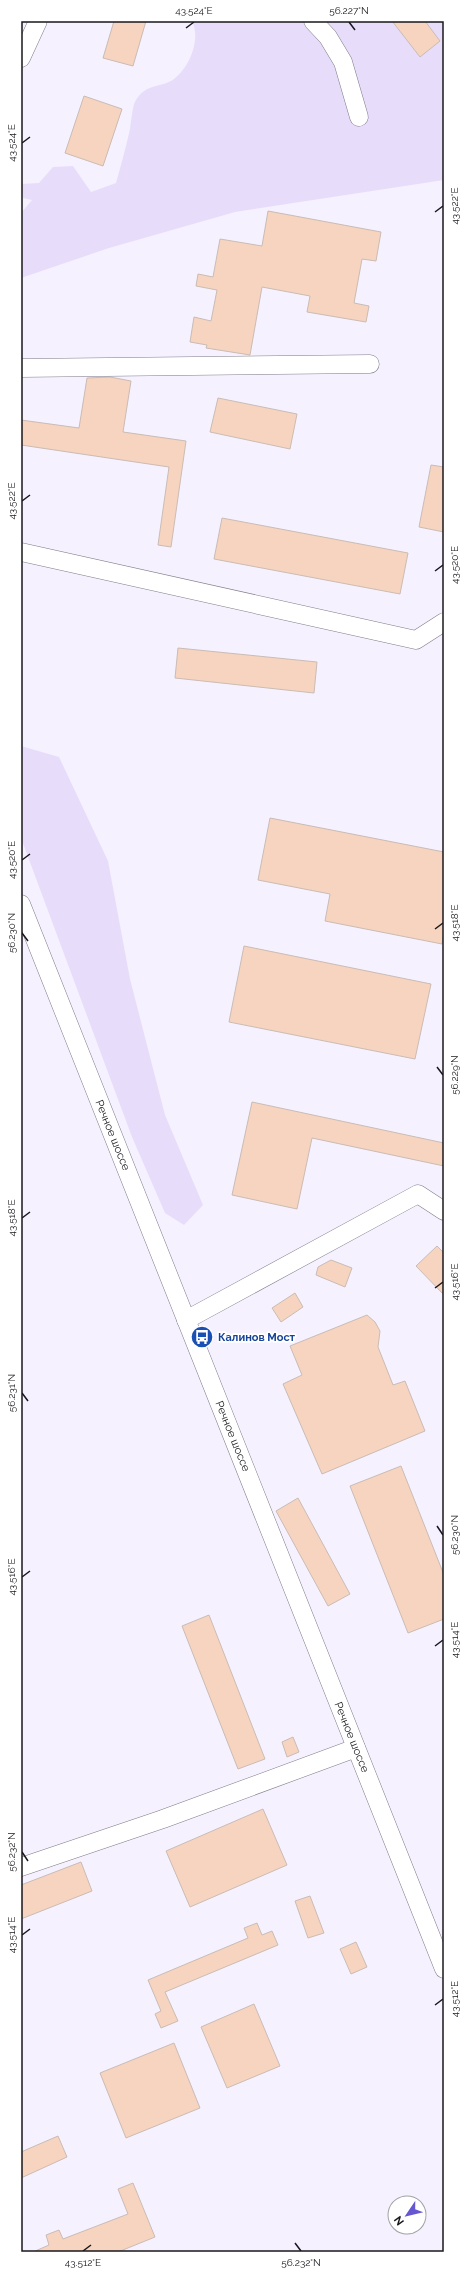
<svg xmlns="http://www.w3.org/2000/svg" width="465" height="2273" viewBox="0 0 465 2273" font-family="Raleway,sans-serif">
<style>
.green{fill:#e7ddfb}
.building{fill:#f6d4bf;stroke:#cabcb4}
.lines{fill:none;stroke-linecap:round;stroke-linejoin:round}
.minor-casing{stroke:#807c88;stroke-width:19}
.minor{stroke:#fff;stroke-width:18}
.ticks{fill:none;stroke:#18171b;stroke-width:1.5}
.labels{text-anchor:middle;stroke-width:3.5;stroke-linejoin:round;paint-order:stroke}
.street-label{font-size:11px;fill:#18171b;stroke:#fff}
.transit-label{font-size:11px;font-weight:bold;fill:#164399;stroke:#fff;text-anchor:start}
.neatline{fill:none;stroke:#18171b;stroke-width:1.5}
.ticks-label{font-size:10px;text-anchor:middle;fill:#18171b}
</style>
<rect width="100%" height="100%" fill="#f5f1ff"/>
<g class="green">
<path d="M 192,21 L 444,21 L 444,180 L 235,212 L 109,248 L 21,278 L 21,213 L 32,200 L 23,198 L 21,184 L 39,183 L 53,167 L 73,166 L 91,192 L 116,183 C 121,165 126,147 130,129 C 131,121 132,112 134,104 C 144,82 160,89 174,79 C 190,67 201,39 192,21 Z"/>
<polygon points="21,746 59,757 108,861 130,979 165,1115 203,1205 184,1225 165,1213 132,1137 21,838"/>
</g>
<g class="building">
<polygon points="114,21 146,21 133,66 103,58"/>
<polygon points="392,21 425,21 440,41 420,57"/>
<polygon points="84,96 122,109 103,166 65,153"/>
<polygon points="268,211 381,232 376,261 362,259 354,303 369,306 366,322 307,312 310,296 262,287 250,355 206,348 207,345 190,342 194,317 211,321 217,290 196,286 198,274 213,277 220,239 262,246"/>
<polygon points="110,377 131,381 123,432 186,441 171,547 158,545 169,467 21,445 21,420 79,428 87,378"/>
<polygon points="218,398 297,414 290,449 210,432"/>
<polygon points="431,465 444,467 444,532 419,527"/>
<polygon points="222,518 408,553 400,594 214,559"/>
<polygon points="178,648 317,662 314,693 175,678"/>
<polygon points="270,818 444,852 444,932 442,944 325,921 330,894 258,880"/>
<polygon points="244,946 431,984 415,1059 229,1022"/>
<polygon points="252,1102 444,1143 444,1166 312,1138 297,1209 232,1195"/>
<polygon points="437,1246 444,1253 444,1295 416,1266"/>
<polygon points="331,1260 352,1268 345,1287 316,1275 318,1267"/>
<polygon points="295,1293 303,1307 281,1322 272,1308"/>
<polygon points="367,1315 375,1322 380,1331 378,1347 393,1385 405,1381 425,1431 322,1474 283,1384 302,1375 290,1346"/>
<polygon points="401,1466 444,1575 444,1619 408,1633 350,1486"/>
<polygon points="298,1498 350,1594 328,1606 276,1511"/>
<polygon points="209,1615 265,1759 238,1769 182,1626"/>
<polygon points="293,1737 299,1752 287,1757 282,1742"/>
<polygon points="263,1809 287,1865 190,1907 166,1851"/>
<polygon points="81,1862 92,1891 21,1919 21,1885"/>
<polygon points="310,1896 324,1933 308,1938 295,1901"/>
<polygon points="257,1923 262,1935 272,1931 278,1945 165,1992 178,2021 161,2028 155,2014 161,2011 148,1980 248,1938 244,1928"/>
<polygon points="356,1942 367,1967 351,1974 340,1949"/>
<polygon points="254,2004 280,2066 227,2088 201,2027"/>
<polygon points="174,2043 200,2108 126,2138 100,2073"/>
<polygon points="58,2136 67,2157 21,2178 21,2152"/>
<polygon points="133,2183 155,2237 118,2252 33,2252 49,2245 46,2235 59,2230 63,2239 128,2214 118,2189"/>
</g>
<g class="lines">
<g class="minor-casing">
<g id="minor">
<polyline points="313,21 328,37 343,62 359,117"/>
<polyline points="21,58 38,21"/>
<polyline points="21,368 370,364"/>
<polyline points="21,552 416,640 444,622"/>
<polyline points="21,904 444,1969"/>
<polyline points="186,1320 418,1194 444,1211"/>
<polyline points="21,1867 163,1819 356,1748"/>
</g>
</g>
<use href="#minor" class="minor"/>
</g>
<path class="ticks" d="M 349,22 L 355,30M 186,28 L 194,22M 22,143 L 30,137M 435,212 L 443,206M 22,501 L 30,495M 435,571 L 443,565M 22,860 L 30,854M 435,929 L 443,923M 22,933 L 28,941M 437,1067 L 443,1075M 22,1218 L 30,1212M 435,1288 L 443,1282M 22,1393 L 28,1401M 437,1526 L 443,1535M 22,1577 L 30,1571M 435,1646 L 443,1640M 22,1852 L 28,1861M 22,1935 L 30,1929M 435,2005 L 443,1999M 295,2243 L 301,2251M 83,2251 L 91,2245"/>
<defs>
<g id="bus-disc" transform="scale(1.15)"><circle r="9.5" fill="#1a4fb4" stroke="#fff"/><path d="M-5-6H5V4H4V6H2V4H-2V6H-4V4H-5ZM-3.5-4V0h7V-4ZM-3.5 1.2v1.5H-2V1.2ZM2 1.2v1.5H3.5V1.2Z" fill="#fff"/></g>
</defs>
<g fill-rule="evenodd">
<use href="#bus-disc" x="202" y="1337"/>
</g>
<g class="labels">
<g class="street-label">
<text transform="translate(113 1135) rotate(68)" y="4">Речное шоссе</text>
<text transform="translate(233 1436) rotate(68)" y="4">Речное шоссе</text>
<text transform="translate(352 1737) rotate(68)" y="4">Речное шоссе</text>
</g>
<g class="transit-label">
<text x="218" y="1341">Калинов Мост</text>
</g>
</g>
<rect width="465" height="2273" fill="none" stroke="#ffffff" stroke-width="44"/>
<g transform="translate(407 2215) rotate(235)"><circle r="19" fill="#ffffff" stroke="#a3a2a4"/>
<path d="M0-3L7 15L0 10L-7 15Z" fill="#6557d1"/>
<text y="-6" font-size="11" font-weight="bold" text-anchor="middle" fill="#18171b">N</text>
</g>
<rect x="22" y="22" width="421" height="2229" class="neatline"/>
<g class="ticks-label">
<text x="194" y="14">43.524°E</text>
<text x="349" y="14">56.227°N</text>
<text transform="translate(11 143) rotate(-90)" y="4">43.524°E</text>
<text transform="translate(454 206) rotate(-90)" y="4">43.522°E</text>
<text transform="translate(11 501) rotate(-90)" y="4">43.522°E</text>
<text transform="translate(454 565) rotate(-90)" y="4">43.520°E</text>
<text transform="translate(11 860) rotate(-90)" y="4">43.520°E</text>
<text transform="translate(454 923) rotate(-90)" y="4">43.518°E</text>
<text transform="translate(11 933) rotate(-90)" y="4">56.230°N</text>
<text transform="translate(454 1075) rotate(-90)" y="4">56.229°N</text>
<text transform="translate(11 1218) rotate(-90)" y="4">43.518°E</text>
<text transform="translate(454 1282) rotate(-90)" y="4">43.516°E</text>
<text transform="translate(11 1393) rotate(-90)" y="4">56.231°N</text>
<text transform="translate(454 1535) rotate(-90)" y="4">56.230°N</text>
<text transform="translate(11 1577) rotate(-90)" y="4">43.516°E</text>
<text transform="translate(454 1640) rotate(-90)" y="4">43.514°E</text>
<text transform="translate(11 1852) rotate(-90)" y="4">56.232°N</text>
<text transform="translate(11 1935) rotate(-90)" y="4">43.514°E</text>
<text transform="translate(454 1999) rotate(-90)" y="4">43.512°E</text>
<text x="83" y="2266">43.512°E</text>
<text x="301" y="2266">56.232°N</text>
</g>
</svg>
